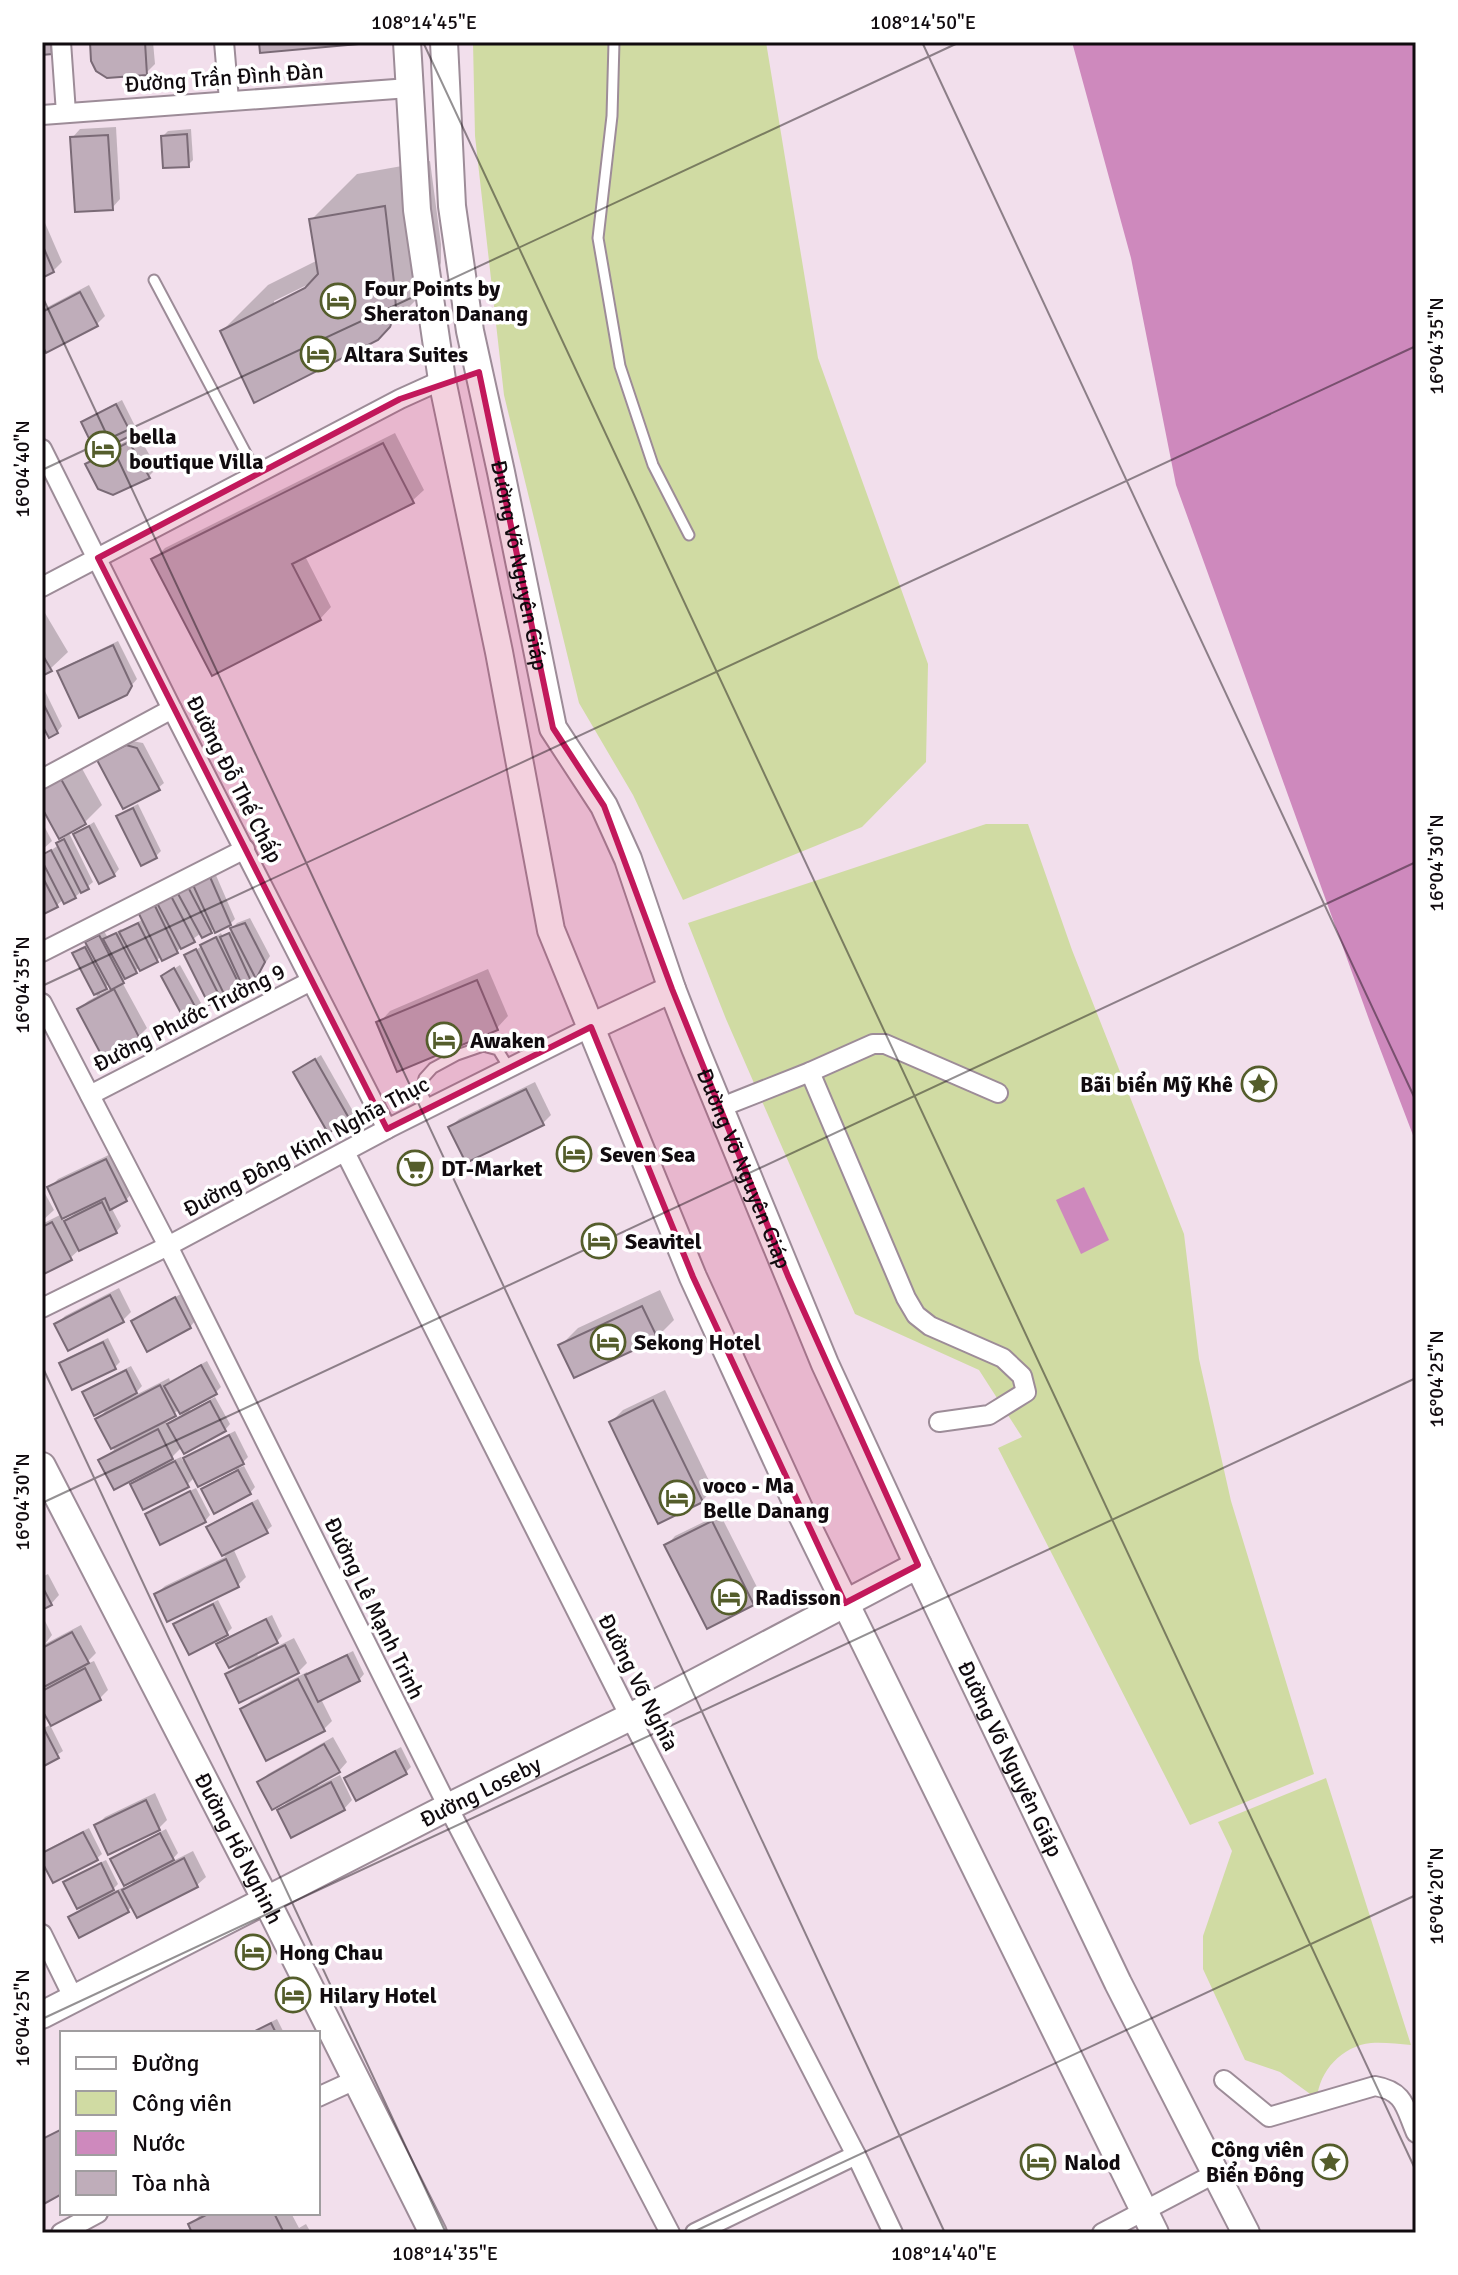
<svg xmlns="http://www.w3.org/2000/svg" width="1458" height="2275" viewBox="0 0 1458 2275" font-family="Signika,sans-serif">
<style>
.green{fill:#d0dba3}
.water{fill:#ce89bd}
.shadow{fill:#0003;fill-rule:evenodd}
.building{fill:#bfadba;stroke:#7a6a76;stroke-width:2}
.lines{fill:none;stroke-linecap:round;stroke-linejoin:round}
.lane-casing{stroke:#9d8c98;stroke-width:13}
.street-casing{stroke:#9d8c98;stroke-width:22}
.secondary-casing{stroke:#9d8c98;stroke-width:30}
.lane{stroke:#fff;stroke-width:9}
.street{stroke:#fff;stroke-width:18}
.secondary{stroke:#fff;stroke-width:26}
.marked{fill:#c2185b;fill-opacity:0.2;stroke:#c2185b;stroke-width:6;stroke-linejoin:round}
.ticks{fill:none;stroke:#110b0f;stroke-width:2;stroke-opacity:0.45}
.labels{text-anchor:middle;stroke-width:7;stroke-linejoin:round;paint-order:stroke}
.street-label{font-size:22px;fill:#110b0f;stroke:#fff}
.poi-label{font-size:22px;font-weight:bold;fill:#110b0f;stroke:#fff;text-anchor:start}
.neatline{fill:none;stroke:#110b0f;stroke-width:3}
.ticks-label{font-size:20px;text-anchor:middle;fill:#110b0f}
</style>
<rect width="100%" height="100%" fill="#f2dfec"/>
<g class="green">
<polygon points="473,42 766,42 818,358 928,664 926,762 862,827 683,900 633,795 579,703 504,395 475,136"/>
<polygon points="986,824 1028,824 1072,950 1184,1234 1199,1359 1231,1501 1314,1774 1190,1825 998,1448 1022,1437 979,1370 855,1314 726,1019 688,923"/>
<path d="M 1326,1778 L 1411,2045 C 1398,2044 1384,2042 1371,2043 C 1342,2046 1319,2071 1317,2099 L 1280,2072 L 1245,2060 L 1203,1969 L 1203,1936 L 1232,1851 L 1218,1822 Z"/>
</g>
<g class="water">
<polygon points="1072,42 1416,42 1416,1143 1371,1025 1176,485 1131,258"/>
<polygon points="1084,1187 1109,1240 1081,1254 1056,1200"/>
</g>
<g class="shadow">
<polygon points="92,42 153,42 155,64 146,73"/>
<polygon points="116,127 120,199 112,208 72,138 80,129"/>
<polygon points="191,129 193,160 188,165 163,136 168,131"/>
<path d="M 430,161 L 441,244 L 441,263 L 435,279 L 424,292 L 377,339 L 222,331 L 268,285 L 318,260 L 311,220 L 357,174 ZM 313,282 L 315,285 L 274,306 L 274,301 Z"/>
<polygon points="42,223 45,223 62,262 53,271 42,276"/>
<polygon points="89,285 105,316 96,325 42,341 42,310"/>
<polygon points="122,400 136,428 131,434 83,423 88,418"/>
<polygon points="395,433 424,490 412,501 305,556 331,607 320,619 154,559 165,548"/>
<polygon points="138,435 157,468 149,476 113,493 88,464 96,456"/>
<polygon points="42,608 68,652 50,669 42,674"/>
<polygon points="118,641 137,679 125,693 59,672 64,667"/>
<polygon points="42,685 62,726 57,732 42,720"/>
<polygon points="132,741 143,743 164,783 158,788 99,761 104,755"/>
<polygon points="79,763 102,805 84,823 42,804 42,789 54,777"/>
<polygon points="138,804 161,851 156,856 142,863 119,817 124,811"/>
<polygon points="42,822 52,841 42,850"/>
<polygon points="94,822 119,869 114,875 76,834"/>
<polygon points="69,833 93,882 75,897 64,899 57,905 42,913 42,856 59,845 58,843"/>
<path d="M 215,873 L 235,919 L 230,924 L 215,928 L 203,936 L 201,933 L 177,951 L 162,955 L 157,960 L 140,967 L 122,982 L 147,1028 L 138,1037 L 79,1009 L 88,1001 L 97,996 L 75,953 L 80,948 L 88,944 L 93,937 L 104,931 L 108,938 L 121,929 L 123,931 L 143,919 L 140,912 ZM 109,983 L 112,988 L 100,994 L 100,993 Z"/>
<polygon points="250,918 270,956 257,976 256,974 240,986 225,992 220,997 187,956 221,933 223,937 233,930 232,928 237,923"/>
<polygon points="180,965 201,1003 196,1009 163,976"/>
<polygon points="488,969 508,1016 497,1028 379,1023 390,1011"/>
<polygon points="321,1055 354,1113 329,1130 296,1072"/>
<polygon points="535,1082 551,1115 543,1123 450,1127 459,1119"/>
<path d="M 115,1152 L 134,1191 L 126,1200 L 111,1207 L 121,1226 L 116,1232 L 79,1250 L 70,1258 L 42,1273 L 42,1224 L 62,1214 L 49,1188 L 58,1179 ZM 78,1210 L 65,1223 L 62,1217 Z"/>
<polygon points="42,1188 54,1210 42,1221"/>
<polygon points="119,1288 131,1312 123,1320 57,1324 65,1316"/>
<polygon points="660,1290 674,1320 657,1337 561,1345 578,1328"/>
<polygon points="181,1294 195,1321 190,1327 133,1321 139,1316"/>
<polygon points="108,1338 120,1362 115,1367 61,1363 67,1358"/>
<path d="M 207,1361 L 221,1387 L 216,1392 L 188,1407 L 190,1411 L 215,1397 L 230,1424 L 225,1430 L 182,1447 L 165,1464 L 181,1457 L 183,1461 L 191,1453 L 235,1431 L 248,1457 L 236,1469 L 244,1466 L 255,1487 L 250,1493 L 203,1490 L 209,1484 L 236,1470 L 234,1467 L 195,1477 L 187,1485 L 132,1485 L 143,1474 L 101,1460 L 114,1450 L 98,1419 L 111,1405 L 84,1392 L 90,1387 L 131,1366 L 142,1386 L 132,1397 L 169,1378 L 170,1381 ZM 179,1410 L 182,1415 L 168,1426 L 165,1419 Z"/>
<polygon points="665,1390 713,1489 702,1501 611,1422 623,1410"/>
<polygon points="196,1488 210,1515 205,1521 147,1515 152,1509"/>
<polygon points="258,1499 272,1526 266,1531 233,1548 246,1577 238,1585 156,1594 165,1586 225,1557 209,1527 214,1522"/>
<polygon points="720,1514 761,1595 753,1603 667,1545 675,1536"/>
<polygon points="48,1574 59,1595 51,1604 42,1608 42,1577"/>
<polygon points="218,1600 232,1628 227,1633 190,1652 176,1624 181,1619"/>
<polygon points="42,1615 52,1635 45,1644 81,1625 96,1653 84,1665 94,1661 108,1690 100,1698 52,1723 42,1705 42,1690 50,1683 42,1686"/>
<polygon points="272,1615 282,1636 277,1641 256,1652 258,1656 294,1638 307,1663 298,1672 227,1675 241,1661 219,1644 224,1639"/>
<polygon points="353,1651 364,1674 359,1680 321,1699 332,1721 324,1729 243,1710 251,1701 307,1672 308,1675 312,1671"/>
<polygon points="50,1725 63,1751 42,1765 42,1729"/>
<polygon points="333,1737 347,1762 339,1771 316,1783 318,1786 340,1775 352,1800 344,1809 279,1810 290,1800 259,1783 268,1774"/>
<polygon points="401,1747 411,1767 406,1772 346,1778 352,1773"/>
<polygon points="155,1793 167,1820 159,1828 96,1826 105,1817"/>
<polygon points="89,1828 102,1854 96,1859 42,1857 46,1850"/>
<polygon points="166,1829 178,1853 169,1863 193,1851 206,1877 197,1885 138,1916 133,1906 128,1910 80,1936 70,1917 80,1910 66,1883 71,1877 106,1860 118,1884 108,1894 124,1887 126,1890 137,1878 113,1859 118,1854"/>
<polygon points="277,2019 284,2033 249,2033"/>
<polygon points="202,2213 291,2213 299,2228 306,2224 311,2233 194,2233 190,2225"/>
</g>
<g class="building">
<polygon points="42,42 51,42 52,54 42,55"/>
<polygon points="90,42 145,42 147,75 107,78 96,71 91,61"/>
<polygon points="259,42 369,42 369,43 260,53"/>
<polygon points="187,134 189,167 163,168 161,136"/>
<polygon points="108,135 113,210 75,212 70,137"/>
<polygon points="385,206 395,291 396,311 390,327 378,340 254,403 220,331 305,288 318,274 309,219"/>
<polygon points="42,244 54,272 42,278"/>
<polygon points="80,292 98,326 46,353 42,345 42,312"/>
<polygon points="116,404 132,435 96,453 81,422"/>
<polygon points="129,442 150,478 113,495 98,489 85,464"/>
<polygon points="383,443 414,503 292,564 321,620 212,676 151,559"/>
<polygon points="113,645 132,686 127,695 79,718 57,671"/>
<polygon points="42,654 52,671 42,676"/>
<polygon points="42,701 58,733 49,738 42,725"/>
<polygon points="126,745 137,748 160,790 123,809 97,760"/>
<polygon points="61,779 86,824 59,839 42,808 42,790"/>
<polygon points="133,808 157,858 141,866 116,816"/>
<polygon points="89,826 115,876 99,884 73,834"/>
<polygon points="64,839 89,889 81,893 56,843"/>
<polygon points="51,850 76,898 64,904 42,861 42,855"/>
<polygon points="42,876 58,907 42,915"/>
<polygon points="210,877 231,925 215,933 193,885"/>
<polygon points="188,887 212,933 202,938 177,892"/>
<polygon points="171,896 195,942 181,949 157,903"/>
<polygon points="154,904 178,953 162,961 138,912"/>
<polygon points="138,923 158,962 140,971 119,932"/>
<polygon points="245,923 265,962 256,979 230,928"/>
<polygon points="116,933 137,973 125,979 103,939"/>
<polygon points="229,933 251,981 242,985 220,937"/>
<polygon points="99,935 124,983 111,990 85,942"/>
<polygon points="216,937 241,988 225,996 200,945"/>
<polygon points="85,947 107,989 94,995 72,953"/>
<polygon points="196,949 221,999 209,1005 184,955"/>
<polygon points="174,968 197,1010 183,1017 161,976"/>
<polygon points="477,980 498,1030 397,1072 376,1022"/>
<polygon points="114,989 140,1039 103,1058 77,1009"/>
<polygon points="315,1059 350,1120 328,1133 293,1072"/>
<polygon points="526,1089 544,1125 466,1163 448,1127"/>
<polygon points="106,1159 127,1201 110,1210 105,1198 62,1219 47,1187"/>
<polygon points="102,1202 117,1233 79,1251 64,1221"/>
<polygon points="52,1222 72,1260 42,1275 42,1227"/>
<polygon points="110,1295 124,1322 68,1351 54,1324"/>
<polygon points="175,1297 191,1328 147,1352 131,1321"/>
<polygon points="642,1306 658,1339 574,1378 558,1345"/>
<polygon points="103,1342 116,1369 72,1390 59,1363"/>
<polygon points="201,1365 217,1394 180,1414 164,1386"/>
<polygon points="126,1370 137,1393 94,1416 82,1392"/>
<polygon points="160,1385 176,1416 111,1449 95,1419"/>
<polygon points="653,1400 703,1502 658,1524 609,1422"/>
<polygon points="210,1401 226,1431 184,1454 167,1424"/>
<polygon points="158,1429 173,1459 114,1490 98,1460"/>
<polygon points="229,1435 244,1464 198,1487 183,1458"/>
<polygon points="175,1461 189,1487 143,1510 130,1484"/>
<polygon points="238,1470 251,1494 214,1514 201,1489"/>
<polygon points="190,1491 206,1522 160,1545 145,1514"/>
<polygon points="252,1503 268,1533 222,1556 206,1527"/>
<polygon points="712,1521 754,1605 707,1629 664,1545"/>
<polygon points="226,1559 239,1587 167,1622 154,1594"/>
<polygon points="42,1586 52,1605 42,1610"/>
<polygon points="213,1604 228,1635 189,1655 173,1624"/>
<polygon points="266,1619 278,1643 229,1668 216,1644"/>
<polygon points="72,1632 89,1663 42,1688 42,1648"/>
<polygon points="285,1645 299,1673 239,1703 225,1674"/>
<polygon points="347,1655 360,1681 318,1702 305,1675"/>
<polygon points="85,1668 101,1700 51,1726 42,1710 42,1691"/>
<polygon points="298,1679 325,1731 266,1761 240,1709"/>
<polygon points="44,1729 59,1758 42,1767 42,1730"/>
<polygon points="324,1744 340,1772 272,1810 257,1782"/>
<polygon points="395,1751 407,1774 356,1801 344,1778"/>
<polygon points="331,1782 345,1810 291,1838 277,1810"/>
<polygon points="146,1800 160,1830 108,1855 94,1825"/>
<polygon points="83,1832 98,1860 53,1883 42,1862 42,1853"/>
<polygon points="160,1833 174,1860 124,1886 110,1859"/>
<polygon points="184,1858 198,1887 137,1918 122,1890"/>
<polygon points="101,1863 114,1890 77,1909 63,1882"/>
<polygon points="118,1891 129,1912 79,1938 68,1917"/>
<polygon points="271,2023 276,2033 251,2033"/>
<polygon points="62,2129 62,2194 42,2205 42,2139"/>
<polygon points="210,2213 274,2213 284,2233 192,2233 188,2224"/>
</g>
<g class="lines">
<g class="lane-casing">
<g id="lane">
<polyline points="614,42 612,116 598,238 620,366 653,465 689,535"/>
<polyline points="154,280 257,474"/>
<polyline points="430,1108 421,1092 424,1078 433,1068 457,1055 483,1046 498,1050 509,1068"/>
</g>
</g>
<g class="street-casing">
<g id="street">
<polyline points="61,42 66,113"/>
<polyline points="224,42 229,100"/>
<polyline points="42,115 409,88"/>
<polyline points="42,449 172,709 387,1129"/>
<polyline points="42,587 400,399 442,380"/>
<polyline points="42,779 172,709"/>
<polyline points="42,952 245,849"/>
<polyline points="42,1003 168,1246 448,1807 670,2233"/>
<polyline points="810,1072 906,1298 916,1315 930,1326 1003,1358 1022,1376 1026,1392 989,1415 939,1422"/>
<polyline points="90,1095 311,981"/>
<polyline points="719,1108 810,1072 873,1044 885,1044 998,1093"/>
<polyline points="345,1152 630,1717 856,2155 893,2233"/>
<polyline points="42,1308 168,1246 387,1129 591,1027"/>
<polyline points="42,1934 74,1999"/>
<path d="M 1224,2080 L 1269,2117 L 1375,2086 C 1405,2091 1405,2108 1416,2133"/>
<polyline points="318,2097 355,2080"/>
<polyline points="61,2233 98,2213"/>
<polyline points="695,2233 856,2155"/>
<polyline points="1102,2233 1216,2173"/>
</g>
</g>
<g class="secondary-casing">
<g id="secondary">
<polyline points="407,42 417,210 442,380 499,652 551,930 693,1277 803,1517 1155,2233"/>
<path id="s1" d="M 444,42 L 452,206 L 470,331 L 501,472 L 553,728 L 604,806 L 628,859 L 672,989 L 695,1048 L 825,1364 L 918,1565 L 1118,1983 L 1246,2233"/>
<polyline points="591,1027 672,989"/>
<path id="s2" d="M 42,1466 L 266,1900 L 433,2233"/>
<path id="s3" d="M 42,2015 L 448,1807 L 630,1717 L 918,1565"/>
</g>
</g>
<use href="#lane" class="lane"/>
<use href="#street" class="street"/>
<use href="#secondary" class="secondary"/>
</g>
<path class="marked" d="M 479,372 L 553,728 L 604,806 L 672,989 L 788,1276 L 918,1565 L 845,1603 L 693,1277 L 591,1027 L 387,1129 L 98,558 L 400,399 Z"/>
<path class="ticks" d="M 423,42 L 1416,2171M 922,42 L 1416,1101M 42,296 L 945,2233M 42,470 L 960,42M 42,986 L 1416,346M 42,1366 L 446,2233M 42,1503 L 1416,862M 42,2019 L 1416,1378M 691,2233 L 1416,1895"/>
<defs>
<g id="hotel-ring" transform="scale(1.8)"><circle r="9.5" fill="#fff" stroke="#545d2b" stroke-width="1.5"/><path d="M-6-4.5h1.5V1H6V5H4.5V3h-9V5H-6ZM-4 0a1.8 1.8 0 1 1 3.6 0ZM.5 0V-2.5h3Q6-2.5 6 0Z" fill="#545d2b"/></g>
<g id="sight-ring" transform="scale(1.8)"><circle r="9.5" fill="#fff" stroke="#545d2b" stroke-width="1.5"/><path d="M0-6L1.8-2.2L6-1.7L2.9 1.2L3.7 5.4L0 3.3L-3.7 5.4L-2.9 1.2L-6-1.7L-1.8-2.2Z" fill="#545d2b"/></g>
<g id="supermarket-ring" transform="scale(1.8)"><circle r="9.5" fill="#fff" stroke="#545d2b" stroke-width="1.5"/><path d="M-6-5.5h2.5l.6 2H6L4.5 2H-2.5L-4.4-4H-6ZM-1.5 3.2a1.3 1.3 0 1 0 .1 0ZM3 3.2a1.3 1.3 0 1 0 .1 0Z" fill="#545d2b"/></g>
</defs>
<g fill-rule="evenodd">
<use href="#hotel-ring" x="338" y="301"/>
<use href="#hotel-ring" x="318" y="354"/>
<use href="#hotel-ring" x="103" y="449"/>
<use href="#hotel-ring" x="444" y="1040"/>
<use href="#sight-ring" x="1259" y="1084"/>
<use href="#hotel-ring" x="574" y="1154"/>
<use href="#supermarket-ring" x="415" y="1168"/>
<use href="#hotel-ring" x="599" y="1241"/>
<use href="#hotel-ring" x="608" y="1342"/>
<use href="#hotel-ring" x="677" y="1498"/>
<use href="#hotel-ring" x="729" y="1597"/>
<use href="#hotel-ring" x="253" y="1952"/>
<use href="#hotel-ring" x="293" y="1995"/>
<use href="#hotel-ring" x="1038" y="2162"/>
<use href="#sight-ring" x="1330" y="2162"/>
</g>
<g class="labels">
<g class="street-label">
<text transform="translate(224 77) rotate(-4)" y="8">Đường Trần Đình Đàn</text>
<text dy="8" stroke="none"><textPath href="#s1" startOffset="530">Đường Võ Nguyên Giáp</textPath></text>
<text transform="translate(235 779) rotate(63)" y="8">Đường Đỗ Thế Chấp</text>
<text transform="translate(189 1017) rotate(-27)" y="8">Đường Phước Trường 9</text>
<text transform="translate(306 1146) rotate(-28)" y="8">Đường Đông Kinh Nghĩa Thục</text>
<text dy="8" stroke="none"><textPath href="#s1" startOffset="1178">Đường Võ Nguyên Giáp</textPath></text>
<text transform="translate(375 1608) rotate(64)" y="8">Đường Lê Mạnh Trinh</text>
<text transform="translate(639 1682) rotate(63)" y="8">Đường Võ Nghĩa</text>
<text dy="8" stroke="none"><textPath href="#s1" startOffset="1826">Đường Võ Nguyên Giáp</textPath></text>
<text dy="8" stroke="none"><textPath href="#s3" startOffset="492">Đường Loseby</textPath></text>
<text dy="8" stroke="none"><textPath href="#s2" startOffset="430">Đường Hồ Nghinh</textPath></text>
</g>
<g class="poi-label">
<text x="364" y="296">Four Points by<tspan x="364" dy="25">Sheraton Danang</tspan></text>
<text x="344" y="362">Altara Suites</text>
<text x="129" y="444">bella<tspan x="129" dy="25">boutique Villa</tspan></text>
<text x="470" y="1048">Awaken</text>
<text x="1233" y="1092" text-anchor="end">Bãi biển Mỹ Khê</text>
<text x="600" y="1162">Seven Sea</text>
<text x="441" y="1176">DT-Market</text>
<text x="625" y="1249">Seavitel</text>
<text x="634" y="1350">Sekong Hotel</text>
<text x="703" y="1493">voco - Ma<tspan x="703" dy="25">Belle Danang</tspan></text>
<text x="755" y="1605">Radisson</text>
<text x="279" y="1960">Hong Chau</text>
<text x="319" y="2003">Hilary Hotel</text>
<text x="1304" y="2157" text-anchor="end">Công viên<tspan x="1304" dy="25">Biển Đông</tspan></text>
<text x="1064" y="2170">Nalod</text>
</g>
</g>
<rect width="1458" height="2275" fill="none" stroke="#ffffff" stroke-width="88"/>
<rect x="60" y="2031" width="260" height="184" fill="#ffffff" stroke="#a09d9f" stroke-width="2"/>
<rect x="76" y="2057" width="40" height="12" fill="#ffffff" stroke="#a09d9f" stroke-width="2"/>
<text x="132" y="2071" font-size="24" fill="#110b0f">Đường</text>
<rect x="76" y="2091" width="40" height="24" fill="#d0dba3" stroke="#a09d9f" stroke-width="2"/>
<text x="132" y="2111" font-size="24" fill="#110b0f">Công viên</text>
<rect x="76" y="2131" width="40" height="24" fill="#ce89bd" stroke="#a09d9f" stroke-width="2"/>
<text x="132" y="2151" font-size="24" fill="#110b0f">Nước</text>
<rect x="76" y="2171" width="40" height="24" fill="#bfadba" stroke="#a09d9f" stroke-width="2"/>
<text x="132" y="2191" font-size="24" fill="#110b0f">Tòa nhà</text>
<rect x="44" y="44" width="1370" height="2187" class="neatline"/>
<g class="ticks-label">
<text x="424" y="29">108°14'45"E</text>
<text x="923" y="29">108°14'50"E</text>
<text transform="translate(1436 346) rotate(-90)" y="7">16°04'35"N</text>
<text transform="translate(22 469) rotate(-90)" y="7">16°04'40"N</text>
<text transform="translate(1436 863) rotate(-90)" y="7">16°04'30"N</text>
<text transform="translate(22 985) rotate(-90)" y="7">16°04'35"N</text>
<text transform="translate(1436 1379) rotate(-90)" y="7">16°04'25"N</text>
<text transform="translate(22 1502) rotate(-90)" y="7">16°04'30"N</text>
<text transform="translate(1436 1896) rotate(-90)" y="7">16°04'20"N</text>
<text transform="translate(22 2018) rotate(-90)" y="7">16°04'25"N</text>
<text x="445" y="2260">108°14'35"E</text>
<text x="944" y="2260">108°14'40"E</text>
</g>
</svg>
